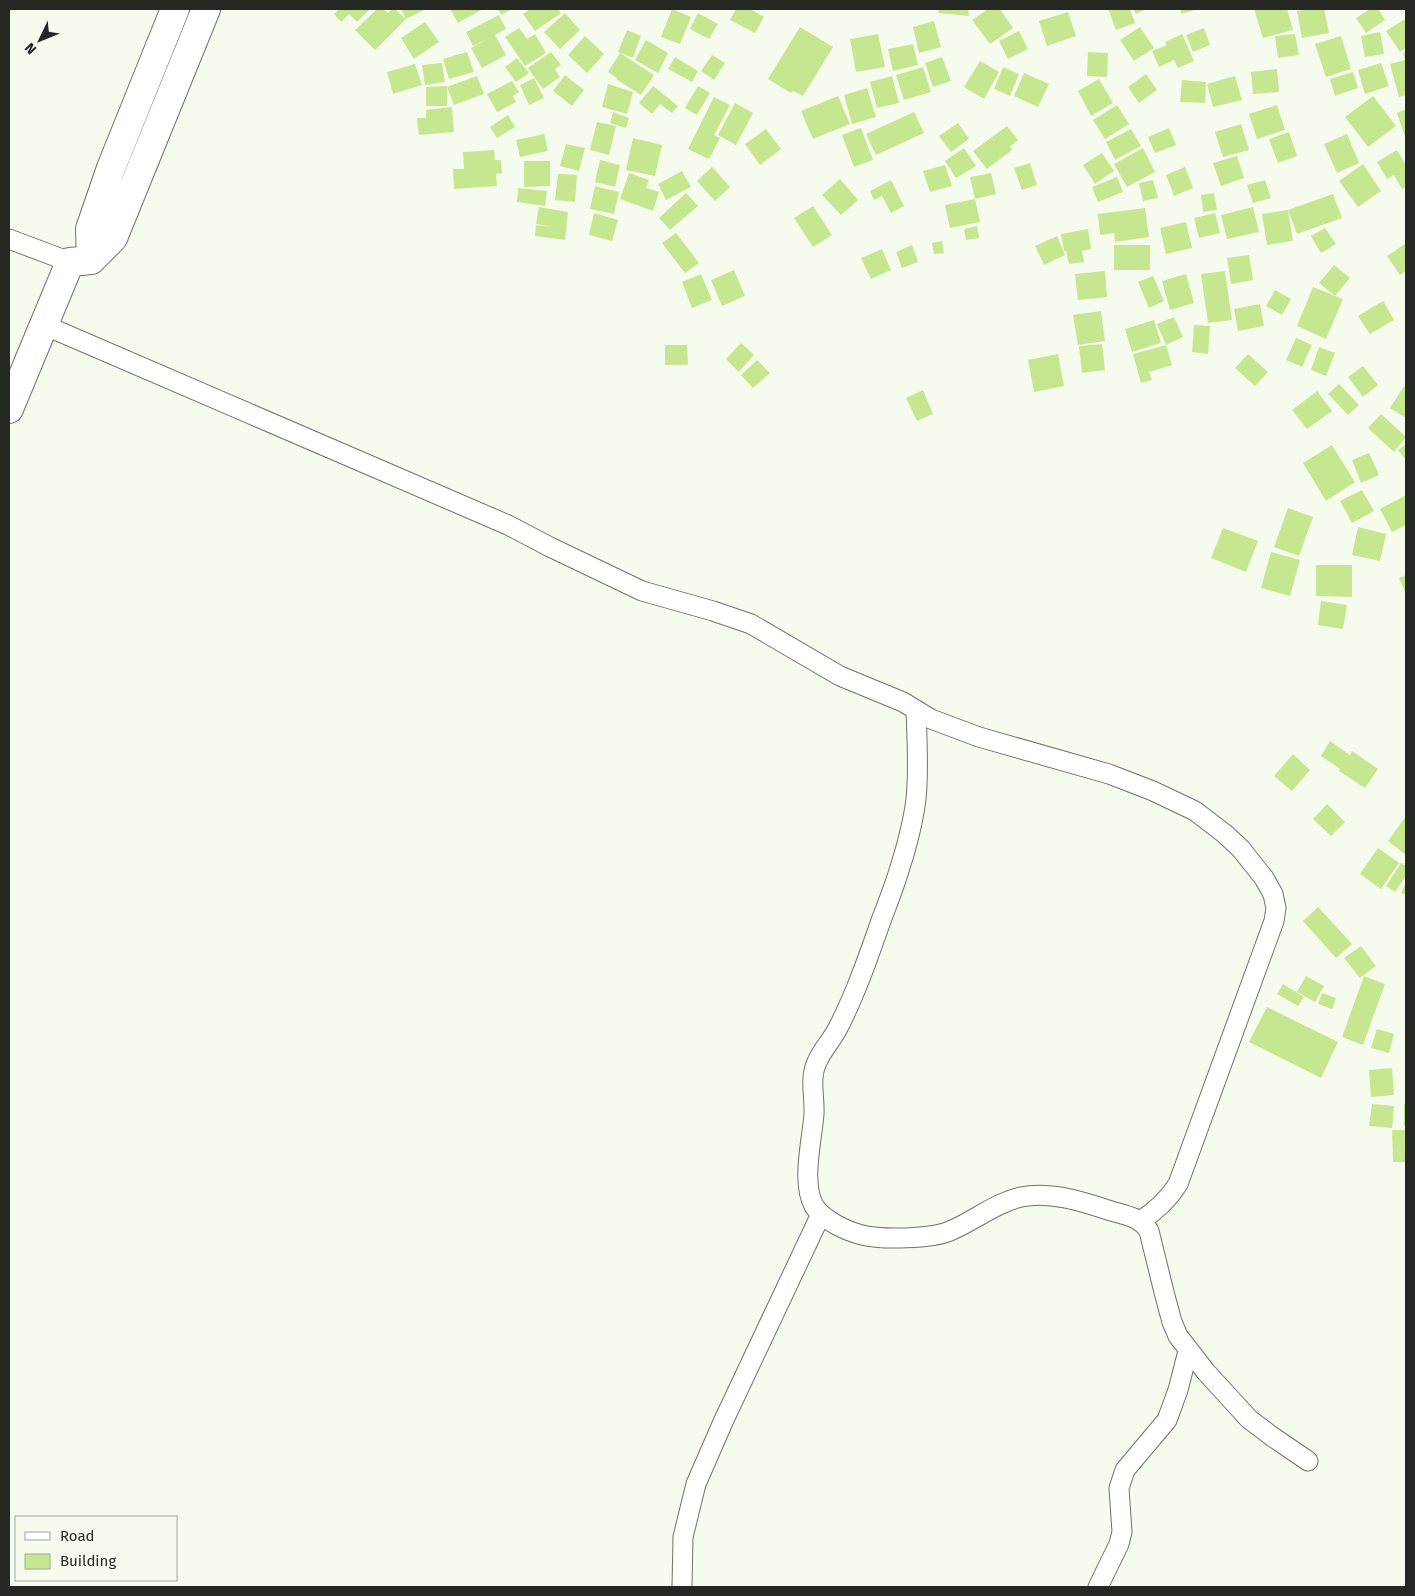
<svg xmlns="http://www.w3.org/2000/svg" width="1415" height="1596" viewBox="0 0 1415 1596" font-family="'Fira Sans',sans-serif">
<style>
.building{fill:#c7e690}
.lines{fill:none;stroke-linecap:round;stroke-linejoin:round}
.street-casing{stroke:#6f7367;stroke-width:21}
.secondary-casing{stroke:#6f7367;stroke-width:30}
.street{stroke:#fff;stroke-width:19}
.secondary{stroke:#fff;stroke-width:28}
</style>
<rect width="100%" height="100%" fill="#f5fbed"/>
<g class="building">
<polygon points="339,9 370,9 357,22 349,14 341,22 334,14"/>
<polygon points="377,9 383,9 388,13 392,9 395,9 406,19 375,50 355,30"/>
<polygon points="401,9 426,9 406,19"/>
<polygon points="450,9 483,9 458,23"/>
<polygon points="498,9 512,9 501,15"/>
<polygon points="530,9 558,9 561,13 535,31 523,14"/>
<polygon points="672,9 691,17 680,44 661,37"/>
<polygon points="736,9 750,9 764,17 755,33 730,20"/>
<polygon points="939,9 968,9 969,16 938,13"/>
<polygon points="988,9 1000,9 1013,28 990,44 972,20"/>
<polygon points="1108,9 1130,9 1135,23 1116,30"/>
<polygon points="1133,9 1146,9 1136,14"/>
<polygon points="1180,9 1197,9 1182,14"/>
<polygon points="1254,9 1287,9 1293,30 1263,38"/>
<polygon points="1308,9 1324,9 1329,33 1302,38 1297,11"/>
<polygon points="1370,9 1378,9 1385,20 1366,33 1356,18"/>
<polygon points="1068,12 1076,36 1047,46 1039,21"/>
<polygon points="565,13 580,30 560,49 544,32"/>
<polygon points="698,13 718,24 709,39 690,29"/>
<polygon points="499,15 506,29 495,35 506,55 482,68 471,48 486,40 473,46 466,32"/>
<polygon points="1405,19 1406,21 1406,48 1400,52 1386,31"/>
<polygon points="934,21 941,47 919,53 913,27"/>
<polygon points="425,22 439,42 414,59 401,38"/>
<polygon points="800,27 833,47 803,96 793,91 791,93 768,79"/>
<polygon points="1140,27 1154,48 1134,61 1120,40"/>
<polygon points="519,28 527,39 535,34 546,53 525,66 505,37"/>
<polygon points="1204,28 1210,45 1193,52 1186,35"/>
<polygon points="627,30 641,36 633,58 618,52"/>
<polygon points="1019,31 1028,49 1008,59 999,41"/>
<polygon points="1380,32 1384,54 1365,57 1361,36"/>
<polygon points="878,34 885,67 856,72 850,39"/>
<polygon points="1182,34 1194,61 1178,68 1174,60 1159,67 1152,51 1167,45 1165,42"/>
<polygon points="1295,34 1299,55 1278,58 1275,36"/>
<polygon points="585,36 604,54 587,73 568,55"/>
<polygon points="1341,36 1351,69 1326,77 1315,44"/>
<polygon points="646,40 668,53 658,73 635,60"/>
<polygon points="913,44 918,65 893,71 888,49"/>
<polygon points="467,52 474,72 449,79 443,59"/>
<polygon points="551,52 561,65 555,69 560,77 543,89 528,68"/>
<polygon points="1088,52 1108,53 1107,77 1087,76"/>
<polygon points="1406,52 1406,95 1399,97 1390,64 1405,60 1403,53"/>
<polygon points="620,53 654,75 641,95 616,79 617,78 608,72"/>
<polygon points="712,55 725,63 714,80 701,71"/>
<polygon points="675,57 698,71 692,82 668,69"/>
<polygon points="942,57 951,81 933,87 925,63"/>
<polygon points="517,58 529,73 516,82 505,67"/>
<polygon points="980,61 999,72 984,99 964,87"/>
<polygon points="442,63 445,82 425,85 422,65"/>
<polygon points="1381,63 1389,86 1365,94 1358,70"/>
<polygon points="415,64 422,85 393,94 387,72"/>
<polygon points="923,67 931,92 904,100 896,75"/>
<polygon points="1003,67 1019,74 1010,96 994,89"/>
<polygon points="1277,69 1279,92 1253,94 1251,72"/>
<polygon points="1353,72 1358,88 1335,96 1330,79"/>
<polygon points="1024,73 1049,84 1038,107 1014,96"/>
<polygon points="1146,74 1157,90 1139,103 1128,87"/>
<polygon points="565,75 584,90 572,106 553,91"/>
<polygon points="477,76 484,94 454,105 447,87"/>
<polygon points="892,76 899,103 877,108 870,82"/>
<polygon points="1235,76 1242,100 1213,107 1207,84"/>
<polygon points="534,78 544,98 529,105 520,85"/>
<polygon points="1099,79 1113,103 1091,116 1078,91"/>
<polygon points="1182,80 1206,82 1205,103 1180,102"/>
<polygon points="512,81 519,92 513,96 516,102 497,112 487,94"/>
<polygon points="608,84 633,92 627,114 602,107"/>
<polygon points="447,86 447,106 426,106 426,87"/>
<polygon points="653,86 678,106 672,113 660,104 652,114 639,103"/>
<polygon points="698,86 710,93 697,115 685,108"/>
<polygon points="867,88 876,117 852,124 844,95"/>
<polygon points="838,96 850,124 813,139 801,111"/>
<polygon points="1373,96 1396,126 1368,147 1345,117"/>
<polygon points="714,97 730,105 714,135 720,138 709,159 688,149"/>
<polygon points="735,103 753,113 736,145 718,135"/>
<polygon points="1117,105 1129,124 1105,139 1093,120"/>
<polygon points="1277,105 1285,130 1257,139 1249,114"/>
<polygon points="452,107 454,132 419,135 417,118 426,118 426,110"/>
<polygon points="1406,109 1406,140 1397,113"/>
<polygon points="613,112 629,118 626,128 610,123"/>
<polygon points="914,112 924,133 876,155 866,134"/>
<polygon points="508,115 515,127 497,138 490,127"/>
<polygon points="597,122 616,126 609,155 590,150"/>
<polygon points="958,123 969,139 951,152 939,136"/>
<polygon points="1241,124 1249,150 1223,157 1215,132"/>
<polygon points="1007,126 1018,140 1010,147 1012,150 987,169 973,151"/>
<polygon points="861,128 873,160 854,167 842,135"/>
<polygon points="1169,128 1176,145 1155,153 1148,137"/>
<polygon points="766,129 781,149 760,165 745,144"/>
<polygon points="1131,129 1141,146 1115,160 1106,142"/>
<polygon points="1289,132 1297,156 1278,163 1269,139"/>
<polygon points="544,134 548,151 520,157 516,140"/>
<polygon points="1347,134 1359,163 1337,173 1324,144"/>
<polygon points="633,138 662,145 655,176 626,170"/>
<polygon points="566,144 585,148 579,171 560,166"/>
<polygon points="964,148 976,166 956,178 945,161"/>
<polygon points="1143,148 1155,172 1127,187 1114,164"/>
<polygon points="494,150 495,160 501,160 502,173 496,174 497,186 454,189 453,169 464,169 463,152"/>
<polygon points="1397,150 1406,165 1406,186 1402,189 1394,175 1387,179 1377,162"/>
<polygon points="1102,153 1114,171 1095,184 1083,165"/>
<polygon points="1237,156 1244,178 1221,186 1213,163"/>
<polygon points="600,160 620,165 615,187 595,182"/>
<polygon points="524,161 550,161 550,186 524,187"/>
<polygon points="1030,163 1037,185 1022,190 1014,168"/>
<polygon points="1363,164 1381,191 1358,207 1339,181"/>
<polygon points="945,165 952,186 930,192 923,171"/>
<polygon points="712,167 730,187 715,201 697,181"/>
<polygon points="1185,167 1193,188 1174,196 1166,175"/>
<polygon points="682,171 691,187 666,200 658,184"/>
<polygon points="629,173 649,180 646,188 659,192 653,211 620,199"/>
<polygon points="991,173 996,194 975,199 970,177"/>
<polygon points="558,174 577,175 575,202 555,200"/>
<polygon points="1117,177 1123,192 1098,202 1092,187"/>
<polygon points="840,179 858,200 841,215 822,195"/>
<polygon points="891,180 904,206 891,213 882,196 874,200 870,191"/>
<polygon points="1153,180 1158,198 1143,201 1139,183"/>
<polygon points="1265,180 1271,198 1253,203 1247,185"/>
<polygon points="595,186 619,192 614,214 590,209"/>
<polygon points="518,188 547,191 545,206 517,202"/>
<polygon points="686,193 698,206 670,230 659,218"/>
<polygon points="1214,193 1217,210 1203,212 1201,195"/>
<polygon points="1333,194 1342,218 1297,234 1288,210"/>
<polygon points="975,199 980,222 950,228 945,205"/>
<polygon points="813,206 832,235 813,247 794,218"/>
<polygon points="539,207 568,212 565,240 535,236 536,225 553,227 536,224"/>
<polygon points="1253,207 1259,232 1227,239 1221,215"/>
<polygon points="1145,208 1149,237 1115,242 1114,233 1100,235 1098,214"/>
<polygon points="1288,210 1293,241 1267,245 1262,214"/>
<polygon points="594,213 618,220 612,241 589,235"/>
<polygon points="1215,213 1220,233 1199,238 1194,218"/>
<polygon points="1186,222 1192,248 1166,254 1160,228"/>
<polygon points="977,226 979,238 966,240 964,229"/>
<polygon points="1325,228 1336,244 1321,253 1311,236"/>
<polygon points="1088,229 1091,249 1082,251 1084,262 1069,264 1066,251 1064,251 1061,234"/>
<polygon points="676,233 699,263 685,273 662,243"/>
<polygon points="1057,236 1065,255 1044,265 1035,246"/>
<polygon points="942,241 944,253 934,254 932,243"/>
<polygon points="1405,244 1406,246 1406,271 1400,275 1387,256"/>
<polygon points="912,245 918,262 902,268 896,252"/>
<rect x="1114" y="245" width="36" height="25"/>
<polygon points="882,249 891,270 871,279 861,258"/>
<polygon points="1249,255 1253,280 1231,284 1227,258"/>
<polygon points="1334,265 1350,278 1335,296 1319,283"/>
<polygon points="734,270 745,296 722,306 711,280"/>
<polygon points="1105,271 1107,297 1078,300 1075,274"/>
<polygon points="1225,271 1232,320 1208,323 1201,274"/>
<polygon points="701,274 712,300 692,308 682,282"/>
<polygon points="1186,274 1194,303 1170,310 1162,281"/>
<polygon points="1153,276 1164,301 1149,308 1138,282"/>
<polygon points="1313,287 1343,299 1326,339 1297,326"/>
<polygon points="1275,290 1291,299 1282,315 1266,306"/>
<polygon points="1383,301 1394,320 1370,334 1358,316"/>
<polygon points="1260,304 1264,326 1238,331 1234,309"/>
<polygon points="1101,311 1105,341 1078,345 1073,315"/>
<polygon points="1174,317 1183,337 1166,345 1157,324"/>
<polygon points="1154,320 1161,343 1132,352 1125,329"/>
<polygon points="1194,325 1210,326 1208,354 1192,352"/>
<polygon points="1296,338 1312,345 1302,367 1286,360"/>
<polygon points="741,343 754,355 739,372 726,359"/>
<polygon points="1102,344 1105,370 1082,373 1079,346"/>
<polygon points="665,345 687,345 688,365 665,365"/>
<polygon points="1166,345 1172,365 1149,372 1152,380 1141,383 1133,354"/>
<polygon points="1319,347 1335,353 1326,376 1311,370"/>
<polygon points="1058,354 1064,386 1034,392 1028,360"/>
<polygon points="1248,354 1268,372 1255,386 1235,368"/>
<polygon points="757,360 770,373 753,388 741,375"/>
<polygon points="1363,366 1378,385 1363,397 1348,377"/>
<polygon points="1339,384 1359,405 1348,415 1328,394"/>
<polygon points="1404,386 1406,388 1406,418 1390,408"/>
<polygon points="923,390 933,414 917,421 906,398"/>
<polygon points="1317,391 1332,411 1307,429 1292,410"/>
<polygon points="1381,414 1406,437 1394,452 1368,428"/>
<polygon points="1406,444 1406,460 1398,450"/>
<polygon points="1332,445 1355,482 1326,501 1303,463"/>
<polygon points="1369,453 1379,475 1361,483 1352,460"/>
<polygon points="1362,490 1374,511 1352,523 1340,501"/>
<polygon points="1406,495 1406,525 1392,532 1380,509"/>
<polygon points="1288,508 1313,517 1299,556 1274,547"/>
<polygon points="1358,527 1386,534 1380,561 1352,555"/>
<polygon points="1223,528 1258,541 1246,572 1211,558"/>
<polygon points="1271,552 1300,560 1290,596 1261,588"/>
<polygon points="1316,565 1352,565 1352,597 1316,596"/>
<polygon points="1406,575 1406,594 1399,578"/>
<polygon points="1321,601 1347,605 1343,629 1318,625"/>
<polygon points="1330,741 1350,755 1352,751 1378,769 1365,788 1339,771 1340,769 1321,756"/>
<polygon points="1293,754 1310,770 1292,791 1274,776"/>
<polygon points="1327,804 1345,822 1331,836 1313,819"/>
<polygon points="1406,816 1406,855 1388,841"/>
<polygon points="1378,848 1399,863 1381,889 1360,874"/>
<polygon points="1401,863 1406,866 1406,876 1395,892 1386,886"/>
<polygon points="1406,882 1406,895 1401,893"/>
<polygon points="1318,907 1352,944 1336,958 1303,921"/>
<polygon points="1361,946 1376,966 1360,978 1344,958"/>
<polygon points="1306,976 1324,986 1315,1002 1297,992"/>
<polygon points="1364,976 1385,984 1363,1045 1342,1037"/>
<polygon points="1283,984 1304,997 1298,1006 1277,994"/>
<polygon points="1322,993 1336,998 1332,1009 1318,1004"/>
<polygon points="1267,1007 1338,1042 1321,1078 1249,1042"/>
<polygon points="1377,1029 1394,1034 1389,1053 1371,1048"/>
<polygon points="1392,1068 1394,1095 1371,1097 1369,1070"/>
<polygon points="1372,1104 1394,1106 1392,1128 1369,1126"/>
<rect x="1404" y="1104" width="2" height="22"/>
<polygon points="1392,1130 1406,1130 1406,1162 1393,1162"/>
</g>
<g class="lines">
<g class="street-casing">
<g id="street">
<polyline points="9,239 70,262"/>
<path d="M 44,325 L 508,525 L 550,547 L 642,591 L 713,611 L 751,624 L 840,676 L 903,702 L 931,719 L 979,737 L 1109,774 L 1153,791 L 1195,811 L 1225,834 L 1241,849 L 1264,878 L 1273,894 L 1276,908 L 1274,921 L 1178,1184 C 1168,1200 1156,1211 1140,1221"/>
<path d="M 916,711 C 917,740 919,770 916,799 C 914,817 907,846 901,864 C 896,882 889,900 882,918 C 869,955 856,993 838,1028 C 832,1040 822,1050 817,1062 C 809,1078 815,1097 814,1114 C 812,1141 801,1182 814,1206 C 823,1220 846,1231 862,1235 C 882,1240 931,1239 950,1231 C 974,1221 995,1203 1021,1197 C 1049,1191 1081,1201 1108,1210 C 1123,1215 1140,1216 1149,1231 L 1164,1292 L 1172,1322 L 1178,1336 L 1206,1372 L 1249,1419 L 1270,1435 L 1308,1461"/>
<polyline points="682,1587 683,1537 696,1484 723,1422 821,1214"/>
<polyline points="1098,1587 1119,1544 1122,1532 1119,1488 1125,1470 1167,1420 1178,1390 1188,1351"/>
</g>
</g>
<g class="secondary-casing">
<g id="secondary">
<polyline points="91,260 90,229 111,168 175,9"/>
<polyline points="9,409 70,262 91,260 113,238 206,9"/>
</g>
</g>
<use href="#street" class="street"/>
<use href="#secondary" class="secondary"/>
</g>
<rect width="1415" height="1596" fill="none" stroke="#252722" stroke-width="20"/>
<rect x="15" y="1516" width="162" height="65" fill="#f5fbed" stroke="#a2a69c"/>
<rect x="25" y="1532" width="25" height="8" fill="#ffffff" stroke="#a2a69c"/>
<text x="60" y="1541" font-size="15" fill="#252722">Road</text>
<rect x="25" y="1554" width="25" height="15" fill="#c7e690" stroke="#a2a69c"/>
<text x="60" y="1566" font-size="15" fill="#252722">Building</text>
<g transform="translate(40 40) rotate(227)" stroke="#f5fbed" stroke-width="4" paint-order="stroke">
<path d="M0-4L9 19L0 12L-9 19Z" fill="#252722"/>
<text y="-8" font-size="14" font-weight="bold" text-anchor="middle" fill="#252722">N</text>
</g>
</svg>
